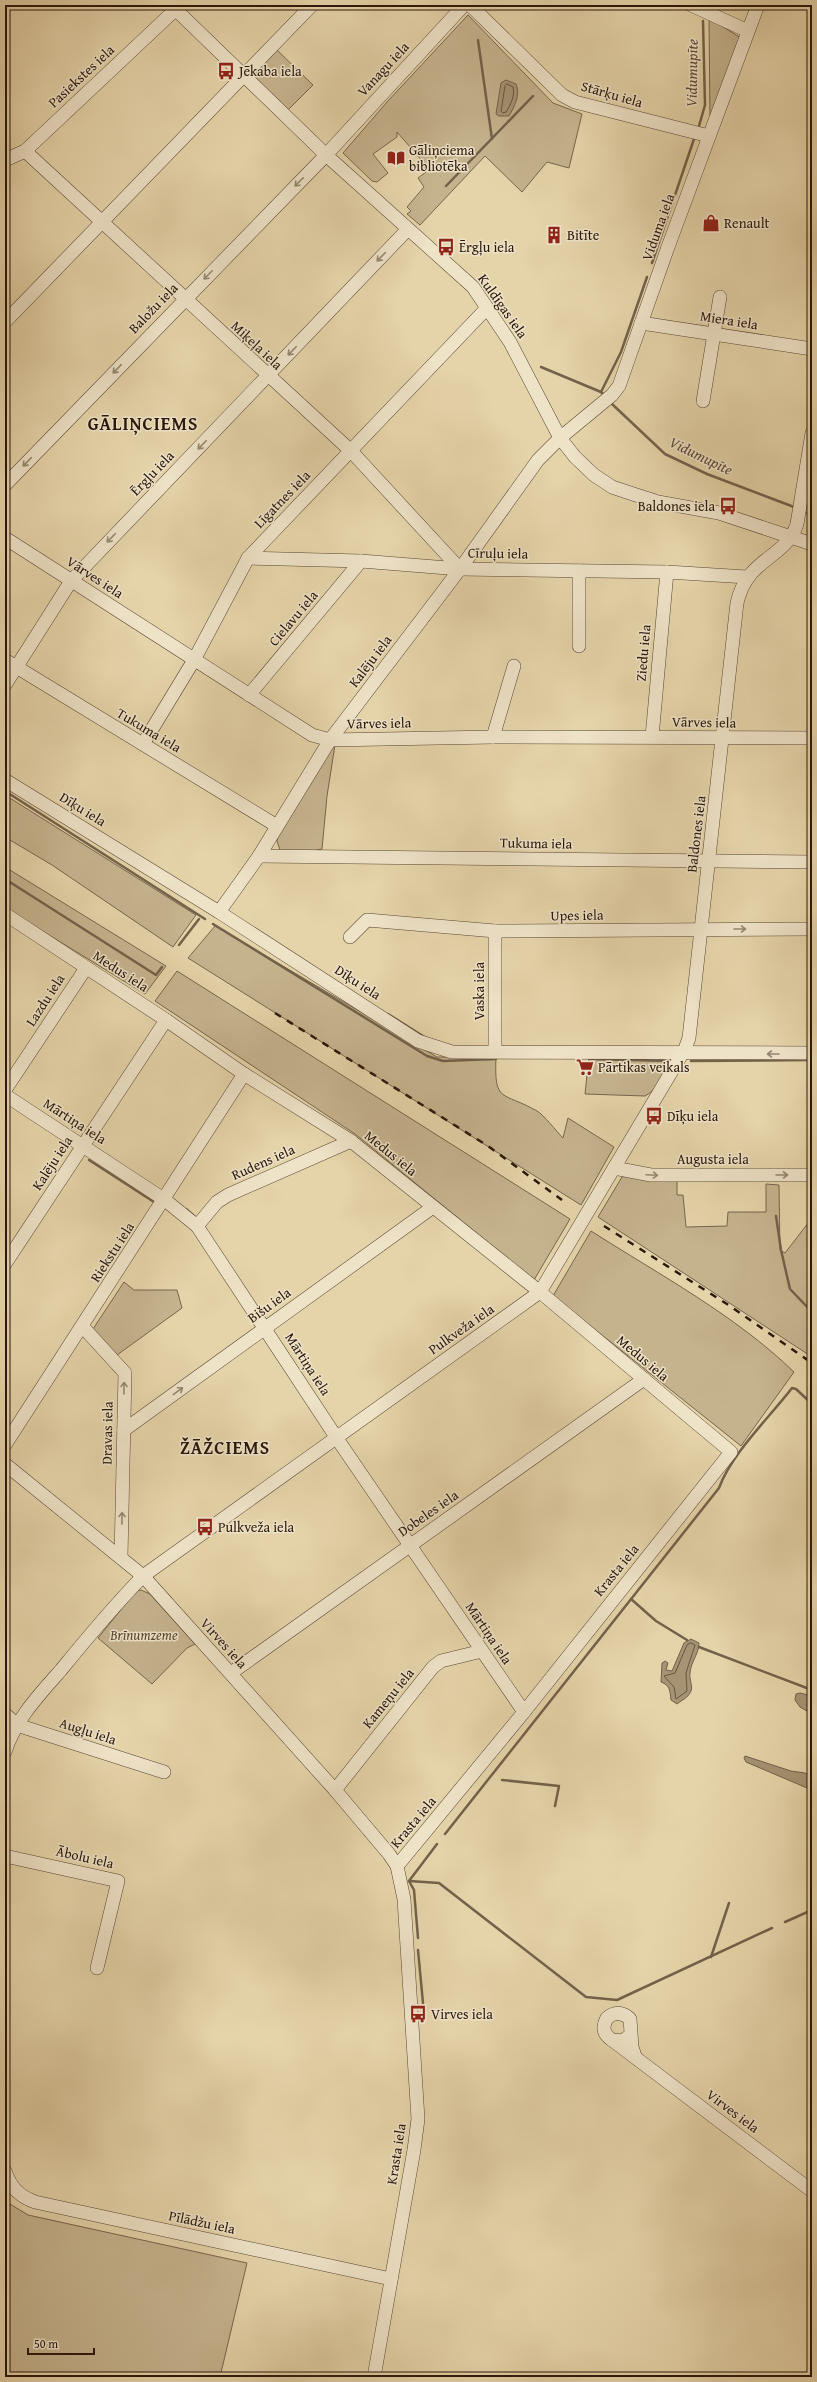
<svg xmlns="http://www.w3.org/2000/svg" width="817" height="2382" viewBox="0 0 817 2382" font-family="'Gentium Book Plus',serif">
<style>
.green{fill:#c5b38e;stroke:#77654c}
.water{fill:#a59373;stroke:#736149}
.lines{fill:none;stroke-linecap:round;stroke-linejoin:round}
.shore{stroke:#67553e;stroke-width:1}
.stream{stroke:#736149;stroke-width:2.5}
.minor-casing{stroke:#584632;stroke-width:14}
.minor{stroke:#eee2c7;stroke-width:13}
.rail{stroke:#29170a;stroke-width:2.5;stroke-dasharray:7 7;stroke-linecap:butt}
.oneway{stroke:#958772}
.labels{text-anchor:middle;stroke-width:3;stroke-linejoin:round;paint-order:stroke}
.street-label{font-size:14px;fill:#29170a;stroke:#eee2c7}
.poi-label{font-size:14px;fill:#29170a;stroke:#eee2c7;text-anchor:start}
.park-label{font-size:14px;font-style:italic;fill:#584632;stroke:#eee2c7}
.water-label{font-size:15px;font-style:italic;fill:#5b4934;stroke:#eee2c7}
.district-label{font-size:18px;font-weight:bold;letter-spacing:1px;fill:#29170a;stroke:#eee2c7}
</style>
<rect width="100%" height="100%" fill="#e5d3a9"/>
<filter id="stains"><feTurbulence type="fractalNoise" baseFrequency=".005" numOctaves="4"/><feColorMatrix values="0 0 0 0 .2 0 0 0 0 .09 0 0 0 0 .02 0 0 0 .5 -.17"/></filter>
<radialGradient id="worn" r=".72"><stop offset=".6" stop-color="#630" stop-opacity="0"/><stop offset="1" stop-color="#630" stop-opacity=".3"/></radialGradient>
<g class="green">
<polygon points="468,15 553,103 582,114 569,168 547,162 522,192 485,156 420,225 407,214 411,211 407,207 424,187 418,178 426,172 423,162 397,132 397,137 373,154 388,173 377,182 372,181 343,153 387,102"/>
<polygon points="709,18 741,38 710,122"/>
<path d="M 277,50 L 313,85 L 288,110 L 255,78 C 256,68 267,52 277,50 Z"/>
<path d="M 335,745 L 327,796 L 322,849 C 308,852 294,855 280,850 L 277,841 L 279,831 L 326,748 Z"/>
<polygon points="5,795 196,915 173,947 52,865 5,837"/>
<polygon points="5,867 166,966 145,994 5,908"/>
<path d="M 215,926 L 437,1057 L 496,1057 C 494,1104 502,1091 537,1111 C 543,1114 557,1132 563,1138 L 568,1118 L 614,1147 L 581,1205 L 188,958 Z"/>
<polygon points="177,971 570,1219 534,1280 355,1134 155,1001"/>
<path d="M 589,1056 L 670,1059 C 667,1071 657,1090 645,1096 L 585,1094 Z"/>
<polygon points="626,1176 677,1180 677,1195 683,1195 686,1227 727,1226 728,1212 766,1212 766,1184 779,1185 780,1250 785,1253 812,1218 812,1357 598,1217 622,1177"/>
<path d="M 591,1231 C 660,1275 735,1315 794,1372 L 741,1446 L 553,1296 Z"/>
<polygon points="124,1282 134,1290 177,1290 182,1308 117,1355 93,1329"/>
<polygon points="141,1590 150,1594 195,1644 187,1648 152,1684 98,1638 136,1591"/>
<polygon points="5,2201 28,2215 247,2263 220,2377 5,2377"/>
</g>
<g class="water">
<path d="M 506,80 L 516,84 C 521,95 514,107 509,116 L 499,116 L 496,114 L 501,83 Z"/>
<path d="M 691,1639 L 699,1643 C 699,1654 691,1661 690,1673 C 689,1679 693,1686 691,1691 C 688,1698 682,1700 677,1704 L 671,1700 C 670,1691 670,1685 661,1682 L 662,1663 L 665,1661 L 668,1663 L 666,1670 L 672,1671 L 684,1643 Z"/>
<polygon points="800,1693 812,1696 812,1714 800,1707 795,1700 796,1694"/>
<polygon points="745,1756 791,1771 805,1773 812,1777 812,1785 807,1788 746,1762 744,1758"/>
</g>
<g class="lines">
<g class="shore">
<path d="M 507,84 L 513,87 C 515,96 511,104 506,112 L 503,113 L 501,111 L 505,86 Z"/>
<polygon points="691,1643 695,1645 686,1673 687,1691 676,1699 674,1687 664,1676 675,1673 687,1645"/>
</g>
<g class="stream">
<polyline points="478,40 492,139"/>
<polyline points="699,126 705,105 703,21"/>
<polyline points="446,186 533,96"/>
<polyline points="652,263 694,139"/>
<polyline points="541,367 601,392"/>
<polyline points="603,394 601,392 621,352 647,277"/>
<polyline points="612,404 665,454 707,474 794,507"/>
<polyline points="807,513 812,515"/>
<polyline points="5,791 205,919"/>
<polyline points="5,879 156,975 162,967"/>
<polyline points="213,924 427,1056 443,1061 496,1059"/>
<polyline points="179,945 199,919"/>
<polyline points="388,1014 426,1038"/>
<polyline points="590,1059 670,1061"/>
<polyline points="691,1061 811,1060"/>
<polyline points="89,1160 154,1202"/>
<polyline points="186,1209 194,1216"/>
<polyline points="776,1216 781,1250 790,1289 812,1312"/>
<polyline points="631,1599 656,1621 687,1640"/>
<polyline points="699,1647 812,1690"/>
<polyline points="502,1780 559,1786 555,1806"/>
<path d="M 445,1834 L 719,1488 C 732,1453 769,1418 792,1388 L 796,1389 L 812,1404"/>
<polyline points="409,1881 439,1883 586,1997 617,2000 772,1928"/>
<polyline points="409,1881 414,1890 418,1938"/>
<polyline points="409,1881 437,1844"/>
<polyline points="785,1922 812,1910"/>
<polyline points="418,1950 423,2003"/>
<polyline points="711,1957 729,1903"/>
</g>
<g class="minor-casing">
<g id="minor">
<polyline points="171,5 326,155 473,287 510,342 560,438 575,457 594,475 612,487 633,494 658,502 719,513 812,544"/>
<polyline points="470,5 562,95 575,102 709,136"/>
<polyline points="691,5 748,31"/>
<polyline points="25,151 351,451 460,569"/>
<polyline points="5,160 25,151 175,10"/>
<polyline points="5,322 312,5"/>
<polyline points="641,323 812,349"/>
<polyline points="703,401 720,297"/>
<polyline points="5,485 326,155 464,5"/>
<polyline points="5,538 312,735 330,740 493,737 812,738"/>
<polyline points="248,558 361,561 460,569 667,572 747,577"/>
<polyline points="579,571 579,646"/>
<polyline points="5,660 277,826"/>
<polyline points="5,685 71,581 408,229"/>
<polyline points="249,695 361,561"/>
<polyline points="493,737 514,666"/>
<polyline points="652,737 667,572"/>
<polyline points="143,744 194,660 248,558 487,308"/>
<polyline points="5,780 219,912 418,1041 452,1052 812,1053"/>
<polyline points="259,856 812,862"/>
<polyline points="219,912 259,856 330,740 460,569 538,460 560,438 612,395 619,386 668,247 758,5"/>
<polyline points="5,914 166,1020 244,1074 351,1141 540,1292 731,1452 524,1712 397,1866"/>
<polyline points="350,937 367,920 495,931 812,929"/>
<polyline points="495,1051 495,931"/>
<polyline points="5,1090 86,968"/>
<polyline points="5,1095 165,1200 197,1226 340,1443 524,1712"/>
<polyline points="614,1168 651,1175 812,1175"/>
<polyline points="197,1226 217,1202 228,1195 351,1141"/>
<polyline points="5,1264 166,1020"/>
<polyline points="83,1327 125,1373 121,1557"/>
<polyline points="124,1430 433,1207"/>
<polyline points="5,1445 244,1074"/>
<polyline points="5,1464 143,1576 335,1790 389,1854 397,1866 404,1899 418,2119 414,2150 374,2377"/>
<polyline points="231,1673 644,1379"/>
<polyline points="5,1714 17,1725 164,1772"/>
<path d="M 5,1752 C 15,1720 39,1695 61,1670 C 87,1638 114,1606 143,1576 L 540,1292 L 685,1049 L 689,1038 L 737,603 C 747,557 786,559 797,524 L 812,433"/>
<polyline points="335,1790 433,1667 441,1661 482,1651"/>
<polyline points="5,1856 118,1881 97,1968"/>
<path d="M 631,2035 L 622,2041 L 612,2040 C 603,2034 602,2027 607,2018 C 615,2011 623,2012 630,2019 L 632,2047 L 635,2056"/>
<polyline points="612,2040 812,2191"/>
<path d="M 5,2171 C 11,2188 19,2196 35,2202 L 391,2279"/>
</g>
</g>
<use href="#minor" class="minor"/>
<g class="rail">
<polyline points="275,1013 488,1146 562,1200"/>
<polyline points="604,1226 730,1306 812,1363"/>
</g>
</g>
<defs><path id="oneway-shaft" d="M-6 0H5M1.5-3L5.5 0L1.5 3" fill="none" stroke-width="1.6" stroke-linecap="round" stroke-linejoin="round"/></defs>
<g class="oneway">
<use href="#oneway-shaft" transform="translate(299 182) rotate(135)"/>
<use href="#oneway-shaft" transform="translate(381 257) rotate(134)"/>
<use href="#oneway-shaft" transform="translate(208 275) rotate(135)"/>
<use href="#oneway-shaft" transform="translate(292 351) rotate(134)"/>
<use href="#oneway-shaft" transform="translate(117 369) rotate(134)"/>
<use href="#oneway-shaft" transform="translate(202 445) rotate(134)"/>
<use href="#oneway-shaft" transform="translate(27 462) rotate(134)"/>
<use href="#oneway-shaft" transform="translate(111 538) rotate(134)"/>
<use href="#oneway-shaft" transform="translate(740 929)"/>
<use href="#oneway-shaft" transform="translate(773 1054) rotate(180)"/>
<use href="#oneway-shaft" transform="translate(652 1175) rotate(3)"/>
<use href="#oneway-shaft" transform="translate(782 1175)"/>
<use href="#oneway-shaft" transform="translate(124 1388) rotate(-89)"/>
<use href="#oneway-shaft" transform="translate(178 1391) rotate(-36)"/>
<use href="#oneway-shaft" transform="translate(122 1518) rotate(-89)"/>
</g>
<defs>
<g id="bus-bare" transform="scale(1.38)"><path d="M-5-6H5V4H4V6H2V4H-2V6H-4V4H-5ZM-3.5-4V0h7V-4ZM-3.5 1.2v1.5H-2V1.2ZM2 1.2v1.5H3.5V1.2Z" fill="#8f2418" stroke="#eee2c7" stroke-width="2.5" paint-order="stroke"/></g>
<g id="library-bare" transform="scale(1.38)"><path d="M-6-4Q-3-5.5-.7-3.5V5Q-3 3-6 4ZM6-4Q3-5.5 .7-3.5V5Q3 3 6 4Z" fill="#8f2418" stroke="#eee2c7" stroke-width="2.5" paint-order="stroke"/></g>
<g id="shop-bare" transform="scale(1.38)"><path d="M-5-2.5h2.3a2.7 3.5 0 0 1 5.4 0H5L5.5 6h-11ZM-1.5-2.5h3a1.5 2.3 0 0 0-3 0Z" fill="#8f2418" stroke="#eee2c7" stroke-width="2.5" paint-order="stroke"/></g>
<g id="building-bare" transform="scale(1.38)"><path d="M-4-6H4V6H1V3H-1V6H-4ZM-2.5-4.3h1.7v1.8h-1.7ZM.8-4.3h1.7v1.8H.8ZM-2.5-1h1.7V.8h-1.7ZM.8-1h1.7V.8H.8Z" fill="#8f2418" stroke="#eee2c7" stroke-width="2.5" paint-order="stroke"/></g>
<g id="supermarket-bare" transform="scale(1.38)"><path d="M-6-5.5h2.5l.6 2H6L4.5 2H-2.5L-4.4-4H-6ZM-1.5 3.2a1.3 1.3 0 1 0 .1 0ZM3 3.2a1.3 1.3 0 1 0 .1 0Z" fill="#8f2418" stroke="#eee2c7" stroke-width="2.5" paint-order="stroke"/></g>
</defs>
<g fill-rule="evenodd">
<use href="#bus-bare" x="226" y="71"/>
<use href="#library-bare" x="396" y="158"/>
<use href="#shop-bare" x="711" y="223"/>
<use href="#building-bare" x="554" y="235"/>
<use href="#bus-bare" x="446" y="247"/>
<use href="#bus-bare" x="728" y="506"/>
<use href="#supermarket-bare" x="585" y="1067"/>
<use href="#bus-bare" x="654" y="1116"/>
<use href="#bus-bare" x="205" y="1527"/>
<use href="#bus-bare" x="418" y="2014"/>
</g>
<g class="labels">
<g class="street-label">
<text transform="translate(383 69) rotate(-47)" y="5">Vanagu iela</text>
<text transform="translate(81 76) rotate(-43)" y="5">Pasiekstes iela</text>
<text transform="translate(612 94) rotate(16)" y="5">Stārķu iela</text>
<text transform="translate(658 227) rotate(-70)" y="5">Viduma iela</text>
<text transform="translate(503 306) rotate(55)" y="5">Kuldīgas iela</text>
<text transform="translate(153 308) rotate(-46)" y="5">Baložu iela</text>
<text transform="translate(729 320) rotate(9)" y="5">Miera iela</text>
<text transform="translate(257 345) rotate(43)" y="5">Miķeļa iela</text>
<text transform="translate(152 473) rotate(-46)" y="5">Ērgļu iela</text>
<text transform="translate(282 499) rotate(-46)" y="5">Līgatnes iela</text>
<text transform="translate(498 553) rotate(1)" y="5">Cīruļu iela</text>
<text transform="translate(95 577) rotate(33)" y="5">Vārves iela</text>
<text transform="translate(293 618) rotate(-50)" y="5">Cielavu iela</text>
<text transform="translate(643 653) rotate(-85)" y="5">Ziedu iela</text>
<text transform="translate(370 661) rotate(-53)" y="5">Kalēju iela</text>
<text transform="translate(704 722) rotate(1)" y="5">Vārves iela</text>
<text transform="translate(379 723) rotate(-1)" y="5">Vārves iela</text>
<text transform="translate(149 730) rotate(31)" y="5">Tukuma iela</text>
<text transform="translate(83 809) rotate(32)" y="5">Dīķu iela</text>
<text transform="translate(696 834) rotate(-83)" y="5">Baldones iela</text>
<text transform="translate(536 843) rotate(1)" y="5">Tukuma iela</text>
<text transform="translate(577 915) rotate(-1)" y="5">Upes iela</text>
<text transform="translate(121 971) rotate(33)" y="5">Medus iela</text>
<text transform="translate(358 982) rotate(33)" y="5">Dīķu iela</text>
<text transform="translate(479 991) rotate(-90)" y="5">Vaska iela</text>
<text transform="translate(45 1000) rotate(-57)" y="5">Lazdu iela</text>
<text transform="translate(75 1121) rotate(33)" y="5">Mārtiņa iela</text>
<text transform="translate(391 1153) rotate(39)" y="5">Medus iela</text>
<text x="713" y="1164">Augusta iela</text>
<text transform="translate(263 1162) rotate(-24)" y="5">Rudens iela</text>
<text transform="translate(52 1163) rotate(-57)" y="5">Kalēju iela</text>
<text transform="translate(112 1252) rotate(-57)" y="5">Riekstu iela</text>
<text transform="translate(269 1305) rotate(-36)" y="5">Bišu iela</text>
<text transform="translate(461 1329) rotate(-35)" y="5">Pulkveža iela</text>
<text transform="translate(643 1358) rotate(40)" y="5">Medus iela</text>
<text transform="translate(308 1364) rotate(57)" y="5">Mārtiņa iela</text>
<text transform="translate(107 1433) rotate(-89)" y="5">Dravas iela</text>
<text transform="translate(428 1513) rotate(-35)" y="5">Dobeles iela</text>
<text transform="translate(616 1570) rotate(-51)" y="5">Krasta iela</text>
<text transform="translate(489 1633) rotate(56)" y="5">Mārtiņa iela</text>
<text transform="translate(224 1643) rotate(48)" y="5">Virves iela</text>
<text transform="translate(388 1698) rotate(-51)" y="5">Kameņu iela</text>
<text transform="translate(88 1731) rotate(18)" y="5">Augļu iela</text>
<text transform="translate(413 1822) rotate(-50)" y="5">Krasta iela</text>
<text transform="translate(85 1857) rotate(13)" y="5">Ābolu iela</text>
<text transform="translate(733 2111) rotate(37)" y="5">Virves iela</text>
<text transform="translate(396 2154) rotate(-81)" y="5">Krasta iela</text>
<text transform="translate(202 2222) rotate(12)" y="5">Pīlādžu iela</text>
</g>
<g class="poi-label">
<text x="239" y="76">Jēkaba iela</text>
<text x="409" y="155">Gāliņciema<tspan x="409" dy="16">bibliotēka</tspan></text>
<text x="724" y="228">Renault</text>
<text x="567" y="240">Bitīte</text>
<text x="459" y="252">Ērgļu iela</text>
<text x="715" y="511" text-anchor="end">Baldones iela</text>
<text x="598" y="1072">Pārtikas veikals</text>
<text x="667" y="1121">Dīķu iela</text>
<text x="218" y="1532">Pulkveža iela</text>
<text x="431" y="2019">Virves iela</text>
</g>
<g class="park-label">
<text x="144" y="1640">Brīnumzeme</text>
</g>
<g class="water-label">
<text transform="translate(692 73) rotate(-89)" y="5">Vidumupīte</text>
<text transform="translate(701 456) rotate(26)" y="5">Vidumupīte</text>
</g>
<g class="district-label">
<text x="143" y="430">GĀLIŅCIEMS</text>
<text x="225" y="1454">ŽĀŽCIEMS</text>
</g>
</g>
<rect width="817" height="2382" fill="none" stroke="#e5d3a9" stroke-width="20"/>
<rect x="6" y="6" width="805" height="2370" fill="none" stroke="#29170a" stroke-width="2"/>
<rect x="10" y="10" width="797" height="2362" fill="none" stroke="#29170a"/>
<path d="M28 2348v6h66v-6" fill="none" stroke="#29170a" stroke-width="2"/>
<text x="34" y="2348" font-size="12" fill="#29170a" stroke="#eee2c7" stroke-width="3" paint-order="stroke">50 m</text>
<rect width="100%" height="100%" filter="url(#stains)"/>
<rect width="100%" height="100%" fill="url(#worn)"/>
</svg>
